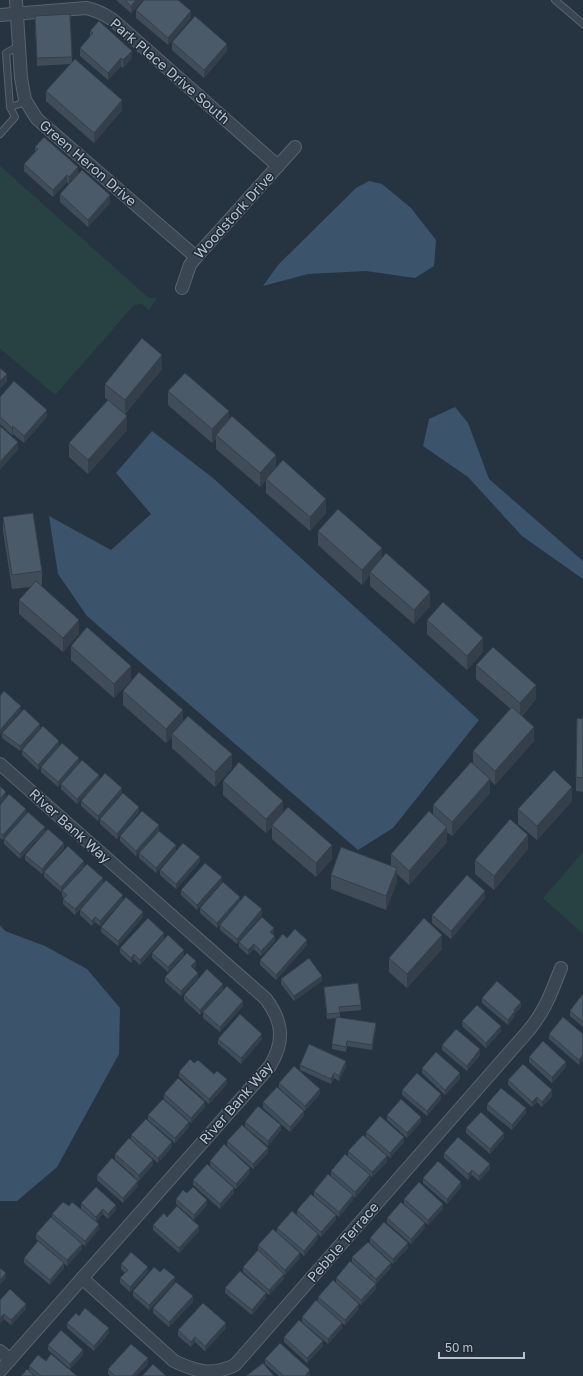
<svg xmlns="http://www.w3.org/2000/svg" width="583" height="1376" viewBox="0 0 583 1376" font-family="'Golos Text',sans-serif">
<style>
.green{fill:#284243}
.water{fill:#3b536b}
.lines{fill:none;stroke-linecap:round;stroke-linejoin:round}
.lane-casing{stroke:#58646f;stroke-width:8}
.street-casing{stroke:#58646f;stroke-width:14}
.lane{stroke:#3a4652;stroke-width:6}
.street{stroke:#3a4652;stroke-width:12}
.wall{fill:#404d59}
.shaded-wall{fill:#343f49}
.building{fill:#4a5a68;stroke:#343f49}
.labels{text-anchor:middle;stroke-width:3;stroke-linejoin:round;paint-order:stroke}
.street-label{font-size:14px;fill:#b7c1cc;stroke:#1f2b37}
</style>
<rect width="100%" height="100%" fill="#263442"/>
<g class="green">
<polygon points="0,166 149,298 157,298 149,310 142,304 134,305 55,395 0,348"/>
<polygon points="583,852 583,934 543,898"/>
</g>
<g class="water">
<polygon points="369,181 382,184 411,208 436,240 434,266 415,278 366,271 308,274 263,286 278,265 356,188"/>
<polygon points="455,407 468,423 489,479 583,561 583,579 522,536 468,477 423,446 429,419"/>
<polygon points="152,431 213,478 479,720 393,828 358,850 87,616 58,574 49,516 111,550 151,514 116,473"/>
<polygon points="0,925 5,931 45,946 87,969 120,1008 119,1054 57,1167 17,1201 0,1201"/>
</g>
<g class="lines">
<g class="lane-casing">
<g id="lane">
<polyline points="555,0 583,24"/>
<polyline points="10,107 26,102"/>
<polyline points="0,134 15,117 10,107 6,53 19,46"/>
</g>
</g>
<g class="street-casing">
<g id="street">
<polyline points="16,0 21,78 25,100 37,119 196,257"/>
<path d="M 0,15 L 86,8 C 97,10 104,14 113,20 L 278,166"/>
<polyline points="182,288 190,265 196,257 295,147"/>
<path d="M 0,764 L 266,999 C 283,1022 285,1041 270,1066 L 0,1371"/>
<path d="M 82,1278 L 174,1361 C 197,1372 212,1376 235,1365 L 529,1030 C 546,1009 551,993 561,968"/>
<polyline points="0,1351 10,1360"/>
</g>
</g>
<use href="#lane" class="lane"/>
<use href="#street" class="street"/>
</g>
<g class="wall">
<polygon points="116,0 143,0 131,13"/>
<polygon points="136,10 191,18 168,45 136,18"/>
<polygon points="35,16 72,57 72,62 122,110 94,143 46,101 46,91 70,64 37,66"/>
<polygon points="90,31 132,58 123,68 121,66 108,80 80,56 80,48 90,36"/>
<polygon points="172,42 227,51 204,78 172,50"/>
<polygon points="35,147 78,174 110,203 88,227 60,202 60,194 69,184 67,182 53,197 24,171 24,164 35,152"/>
<polygon points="162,369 125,414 127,430 88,474 69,457 69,443 108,400 105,398 105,384"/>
<polygon points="168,391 229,421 276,468 326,513 310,531 266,493 266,480 260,487 216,449 216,439 212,443 168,405"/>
<polygon points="0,397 47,417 24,443 13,434 12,435 0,424"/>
<polygon points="3,517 42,571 42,585 40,585 79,634 63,652 19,614 19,600 31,587 12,589 3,531"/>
<polygon points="318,531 382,559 430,606 414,624 370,586 370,575 362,585 318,545"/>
<polygon points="427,620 483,652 467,670 427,634"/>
<polygon points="71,646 131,680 114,698 71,660"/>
<polygon points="476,665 536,699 522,716 534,741 495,785 490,780 490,793 452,836 447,832 447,842 409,885 397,874 397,882 386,910 331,889 331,875 391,866 391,854 433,815 433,805 473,764 473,751 511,709 476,679"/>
<polygon points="123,691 183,722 232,768 215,787 172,748 172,737 166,743 123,705"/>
<polygon points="583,719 583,792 576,791 576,777"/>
<polygon points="40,729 20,751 2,738 2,733"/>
<polygon points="59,746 38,770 22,755 22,750"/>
<polygon points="79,763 99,780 77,804 61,789 61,784 58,787 41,772 41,767"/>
<polygon points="223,781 283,813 332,859 316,877 272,839 272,827 266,833 223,795"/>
<polygon points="122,793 98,821 81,806 81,801"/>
<polygon points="572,801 537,840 518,824 518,809"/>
<polygon points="0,805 26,814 3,840 0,838"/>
<polygon points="28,812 20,859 4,844 4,839"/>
<polygon points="139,812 117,839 100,824 100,819"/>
<polygon points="159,830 136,856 120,841 120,836"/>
<polygon points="64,848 42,874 25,860 25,855"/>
<polygon points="528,849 494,890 475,874 475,860"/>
<polygon points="176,850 156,873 139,858 139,853"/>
<polygon points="200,862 176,889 160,875 160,870"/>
<polygon points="84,866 61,892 44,877 44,872"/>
<polygon points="222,882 197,910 181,895 181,890"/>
<polygon points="103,883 123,900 100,926 95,922 92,926 80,915 80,910 101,886 75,915 63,904 63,899 64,898 62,896 62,891"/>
<polygon points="485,898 451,939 432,923 432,915"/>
<polygon points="240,901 262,915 237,944 220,930 220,925 232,910 217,928 200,913 200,908"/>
<polygon points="143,917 118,946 101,932 101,927"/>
<polygon points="274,933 273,934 275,941 261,956 254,949 248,955 239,947 239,942"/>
<polygon points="164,938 140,965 134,959 131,963 120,953 120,948"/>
<polygon points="287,938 307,945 276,980 260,965 260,960"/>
<polygon points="442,949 407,988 389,972 389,958"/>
<polygon points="152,953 184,955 168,972 152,958"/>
<polygon points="196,966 193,969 198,978 181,996 165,982 165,977"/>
<polygon points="281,979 322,981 294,1001 281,984"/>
<polygon points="324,987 361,1005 361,1010 340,1012 340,1018 376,1028 372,1050 347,1046 346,1052 332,1049 332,1044 336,1018 327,1019 324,992"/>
<polygon points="223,989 200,1015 184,1000 184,995"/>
<polygon points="583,994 583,1027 570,1016 570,1011"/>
<polygon points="482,998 521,1007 515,1013 515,1016 508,1025 482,1003"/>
<polygon points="243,1006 220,1032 203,1018 203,1012"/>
<polygon points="462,1021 501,1031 486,1048 462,1026"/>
<polygon points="549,1034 583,1034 579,1065 549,1039"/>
<polygon points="218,1039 262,1039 241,1064 218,1044"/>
<polygon points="442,1045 480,1055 467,1071 442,1050"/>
<polygon points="529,1057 566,1067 552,1083 529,1062"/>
<polygon points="194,1063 214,1074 227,1084 209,1104 179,1077 179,1072"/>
<polygon points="300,1065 346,1066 339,1081 334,1078 331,1084 300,1070"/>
<polygon points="422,1068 460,1079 445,1095 422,1073"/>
<polygon points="508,1080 552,1096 542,1107 537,1102 532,1107 508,1085"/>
<polygon points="279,1083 320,1094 305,1111 279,1088"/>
<polygon points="402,1090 441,1099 427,1116 402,1095"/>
<polygon points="164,1094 205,1107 191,1123 164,1099"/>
<polygon points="263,1102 304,1116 290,1132 263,1108"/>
<polygon points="487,1104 526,1113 512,1130 487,1110"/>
<polygon points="148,1115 189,1127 175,1143 148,1120"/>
<polygon points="387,1115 421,1122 407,1138 387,1120"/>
<polygon points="245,1122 281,1130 268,1146 245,1127"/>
<polygon points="466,1128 504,1138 490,1154 466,1133"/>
<polygon points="366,1132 404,1142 390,1158 366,1137"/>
<polygon points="131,1135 172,1147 158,1163 131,1140"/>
<polygon points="227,1141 268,1153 253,1169 227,1146"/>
<polygon points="348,1151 387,1162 372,1177 348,1156"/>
<polygon points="444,1153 490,1169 479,1181 472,1175 468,1180 444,1158"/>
<polygon points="115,1154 153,1165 139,1181 115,1159"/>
<polygon points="210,1161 250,1173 236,1189 210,1166"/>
<polygon points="331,1171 370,1180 355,1198 353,1196 353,1200 339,1217 316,1198 336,1220 321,1237 318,1234 318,1239 304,1256 292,1245 300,1258 285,1275 264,1256 284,1279 269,1295 243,1272 243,1267 258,1250 258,1245 277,1233 277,1228 315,1232 297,1215 297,1210 314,1196 314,1191 331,1176"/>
<polygon points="97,1175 138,1186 123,1203 97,1180"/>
<polygon points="423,1178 461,1187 447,1204 423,1183"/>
<polygon points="193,1180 234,1193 220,1209 193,1185"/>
<polygon points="187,1193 207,1205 194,1220 176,1204 176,1199"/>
<polygon points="404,1199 443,1209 428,1225 404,1204"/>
<polygon points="81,1203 116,1210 108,1219 103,1214 96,1222 99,1229 85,1246 78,1241 82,1249 67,1266 36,1239 36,1234 52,1219 52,1214 69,1206 81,1209"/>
<polygon points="167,1217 199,1231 179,1253 153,1230 153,1225"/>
<polygon points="387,1218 425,1228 411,1244 387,1223"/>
<polygon points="370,1238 408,1248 393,1264 370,1243"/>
<polygon points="352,1257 391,1268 376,1284 376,1289 361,1305 336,1283 336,1278 372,1280 352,1263"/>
<polygon points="24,1258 64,1268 50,1285 24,1263"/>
<polygon points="121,1264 148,1272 130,1292 120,1283 120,1278 125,1273 121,1269"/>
<polygon points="175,1282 149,1310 133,1296 133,1291"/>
<polygon points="225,1288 266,1298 252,1315 225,1293"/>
<polygon points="318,1297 359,1309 345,1325 342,1323 342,1328 328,1344 302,1322 302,1317 318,1302"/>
<polygon points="0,1300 26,1309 11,1325 4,1319 0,1324"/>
<polygon points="193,1302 169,1327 153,1313 153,1308"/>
<polygon points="79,1316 109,1333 94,1351 67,1328 67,1323"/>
<polygon points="226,1328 205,1351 195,1342 191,1347 178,1336 178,1330"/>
<polygon points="284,1337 323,1346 307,1363 284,1342"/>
<polygon points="48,1345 83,1355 70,1369 48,1350"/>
<polygon points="265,1359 310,1375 310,1376 279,1376 265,1364"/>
<polygon points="46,1361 77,1376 35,1376 29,1371 29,1366"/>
<polygon points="148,1364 136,1376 110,1376 108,1374 108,1369"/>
</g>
<g class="shaded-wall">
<polygon points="136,0 143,0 131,13 131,6"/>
<polygon points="191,11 191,18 168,45 168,38"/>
<polygon points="227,44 227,51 204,78 204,70"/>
<polygon points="132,51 132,58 123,68 123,60"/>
<polygon points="121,58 121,66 108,80 108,73"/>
<polygon points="122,100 122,110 94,143 94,133"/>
<polygon points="78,167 78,174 69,184 69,177"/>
<polygon points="67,175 67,182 53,197 53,190"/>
<polygon points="110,195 110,203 88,227 88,220"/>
<polygon points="162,355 162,369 125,414 125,400"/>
<polygon points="7,374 7,382 0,389 0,381"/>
<polygon points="47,410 47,417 24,443 24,436"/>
<polygon points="229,411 229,425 216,435 216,439 212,443 212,429"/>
<polygon points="127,416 127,430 88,474 88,460"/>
<polygon points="13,426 13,434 12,435 12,428"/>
<polygon points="18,442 18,450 0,470 0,462"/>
<polygon points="276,455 276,469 260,487 260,473"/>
<polygon points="326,499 326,513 310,531 310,517"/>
<polygon points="382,548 382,562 370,572 370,575 362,585 362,570"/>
<polygon points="430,592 430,606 414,624 414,610"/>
<polygon points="79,620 79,634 63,652 63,638"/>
<polygon points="483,638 483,652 467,670 467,656"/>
<polygon points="131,666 131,680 114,698 114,684"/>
<polygon points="536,685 536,699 520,717 520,703"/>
<polygon points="21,706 21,711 0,735 0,730"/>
<polygon points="183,710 183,724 172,734 172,737 166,743 166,729"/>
<polygon points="40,724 40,729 20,751 20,746"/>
<polygon points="534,727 534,741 495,785 495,771"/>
<polygon points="59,741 59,746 38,770 38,765"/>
<polygon points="232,754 232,768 215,787 215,772"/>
<polygon points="79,758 79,763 58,787 58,782"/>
<polygon points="99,775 99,780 77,804 77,799"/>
<polygon points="490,779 490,793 452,836 452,822"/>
<polygon points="572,787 572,801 537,840 537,826"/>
<polygon points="122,788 122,793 98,821 98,816"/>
<polygon points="6,792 6,797 0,804 0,799"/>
<polygon points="283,801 283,815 272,825 272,827 266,833 266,819"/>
<polygon points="139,807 139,812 117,839 117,834"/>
<polygon points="26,809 26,814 3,840 3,835"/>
<polygon points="159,825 159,830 136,856 136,851"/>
<polygon points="45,827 45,832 20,859 20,854"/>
<polygon points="447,827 447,842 409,885 409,871"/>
<polygon points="528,835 528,849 494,890 494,876"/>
<polygon points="64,843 64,848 42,874 42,869"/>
<polygon points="176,845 176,850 156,873 156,868"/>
<polygon points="332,845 332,859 316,877 316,863"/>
<polygon points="200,857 200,862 176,889 176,884"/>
<polygon points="84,861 84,866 61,892 61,887"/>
<polygon points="397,868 397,882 386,910 386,896"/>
<polygon points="222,877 222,882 197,910 197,905"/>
<polygon points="103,878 103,883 75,915 75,909"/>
<polygon points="485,891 485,898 451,939 451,931"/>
<polygon points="123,895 123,900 100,926 100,921"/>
<polygon points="240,897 240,902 217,928 217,923"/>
<polygon points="262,909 262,915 237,944 237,939"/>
<polygon points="143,912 143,917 118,946 118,941"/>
<polygon points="95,917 95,922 92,926 92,921"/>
<polygon points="274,928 274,933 270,937 270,932"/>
<polygon points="164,933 164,938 140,965 140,960"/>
<polygon points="442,935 442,949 407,988 407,974"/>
<polygon points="275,936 275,941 261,956 261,951"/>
<polygon points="307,940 307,945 276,980 276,975"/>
<polygon points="254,944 254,949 248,955 248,950"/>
<polygon points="184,950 184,955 168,972 168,967"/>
<polygon points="134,954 134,959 131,963 131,958"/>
<polygon points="196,961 196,966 191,972 191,966"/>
<polygon points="198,973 198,978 181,996 181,991"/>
<polygon points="322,976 322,981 294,1001 294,996"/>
<polygon points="223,984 223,989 200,1015 200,1010"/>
<polygon points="243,1001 243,1006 220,1032 220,1027"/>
<polygon points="521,1002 521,1007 515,1013 515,1016 508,1025 508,1020 514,1010"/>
<polygon points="376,1023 376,1028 372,1050 372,1045"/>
<polygon points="501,1026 501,1031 486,1048 486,1043"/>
<polygon points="262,1034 262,1039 241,1064 241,1058"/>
<polygon points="480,1049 480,1055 467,1071 467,1066"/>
<polygon points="583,1055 583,1060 579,1065 579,1060"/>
<polygon points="346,1061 346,1066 339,1081 339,1076"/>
<polygon points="566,1062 566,1067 552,1083 552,1077"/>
<polygon points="334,1073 334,1078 331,1084 331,1079"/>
<polygon points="460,1073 460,1079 445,1095 445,1090"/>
<polygon points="227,1079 227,1084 209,1104 209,1099"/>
<polygon points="320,1089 320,1094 305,1111 305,1106"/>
<polygon points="552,1090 552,1096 542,1107 542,1102"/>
<polygon points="441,1094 441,1099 427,1116 427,1111"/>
<polygon points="537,1097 537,1102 532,1107 532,1102"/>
<polygon points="205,1102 205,1107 191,1123 191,1118"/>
<polygon points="526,1108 526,1113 512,1130 512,1125"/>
<polygon points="304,1111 304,1116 290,1132 290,1127"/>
<polygon points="421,1117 421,1122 407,1138 407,1133"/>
<polygon points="189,1122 189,1127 175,1143 175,1138"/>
<polygon points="281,1125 281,1130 268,1146 268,1141"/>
<polygon points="504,1133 504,1138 490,1154 490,1149"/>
<polygon points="404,1137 404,1142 390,1158 390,1153"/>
<polygon points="172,1142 172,1147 158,1163 158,1158"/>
<polygon points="268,1148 268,1153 253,1169 253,1164"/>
<polygon points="387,1156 387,1162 372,1177 372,1172"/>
<polygon points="153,1160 153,1165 139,1181 139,1175"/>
<polygon points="490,1164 490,1169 479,1181 479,1176"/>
<polygon points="250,1168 250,1173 236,1189 236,1184"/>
<polygon points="472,1170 472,1175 468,1180 468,1174"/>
<polygon points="370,1175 370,1180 355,1198 355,1192"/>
<polygon points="138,1181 138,1186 123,1203 123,1198"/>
<polygon points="461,1182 461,1187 447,1204 447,1199"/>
<polygon points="234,1188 234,1193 220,1209 220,1204"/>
<polygon points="353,1195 353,1200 339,1217 339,1212"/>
<polygon points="207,1200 207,1205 194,1220 194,1215"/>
<polygon points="443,1204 443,1209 428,1225 428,1220"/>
<polygon points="116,1205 116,1210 108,1219 108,1214"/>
<polygon points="103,1209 103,1214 96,1222 96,1217"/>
<polygon points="336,1215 336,1220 321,1237 321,1232"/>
<polygon points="425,1223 425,1228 411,1244 411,1239"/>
<polygon points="99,1224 99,1229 85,1246 85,1241"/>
<polygon points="199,1226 199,1231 179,1253 179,1248"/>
<polygon points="318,1234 318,1239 304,1256 304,1251"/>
<polygon points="408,1243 408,1248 393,1264 393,1259"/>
<polygon points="82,1244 82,1249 67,1266 67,1260"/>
<polygon points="300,1253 300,1258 285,1275 285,1270"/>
<polygon points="64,1263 64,1268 50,1285 50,1280"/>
<polygon points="391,1263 391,1268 376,1284 376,1279"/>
<polygon points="148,1267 148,1272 130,1292 130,1287"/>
<polygon points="6,1273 6,1278 0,1285 0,1280"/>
<polygon points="284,1274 284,1279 269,1295 269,1290"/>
<polygon points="175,1277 175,1282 149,1310 149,1305"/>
<polygon points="376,1284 376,1289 361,1305 361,1300"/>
<polygon points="266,1293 266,1298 252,1315 252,1310"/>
<polygon points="193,1296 193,1302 169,1327 169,1322"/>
<polygon points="26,1304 26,1309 11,1325 11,1320"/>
<polygon points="359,1304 359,1309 345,1325 345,1320"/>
<polygon points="4,1314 4,1319 0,1324 0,1318"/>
<polygon points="226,1323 226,1328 205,1351 205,1346"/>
<polygon points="342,1323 342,1328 328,1344 328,1339"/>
<polygon points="109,1328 109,1333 94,1351 94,1346"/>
<polygon points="195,1337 195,1342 191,1347 191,1342"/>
<polygon points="323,1341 323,1346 307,1363 307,1358"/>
<polygon points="83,1350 83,1355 70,1369 70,1364"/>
<polygon points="148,1358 148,1364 136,1376 132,1376"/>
<polygon points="310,1370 310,1376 305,1376"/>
</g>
<g class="building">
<polygon points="125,0 136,0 131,6"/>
<polygon points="144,0 178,0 191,11 168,38 136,10"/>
<polygon points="70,14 72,57 37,58 35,16"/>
<polygon points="195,16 227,44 204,70 172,42"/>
<polygon points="99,21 132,51 123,60 121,58 108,73 80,48 93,33 90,31"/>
<polygon points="75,59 122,100 94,133 46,91"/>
<polygon points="44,137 78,167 69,177 67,175 53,190 24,164 38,149 35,147"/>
<polygon points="82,170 110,195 88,220 60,194"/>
<polygon points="142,338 162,355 125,400 105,384"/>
<polygon points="0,368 7,374 0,381"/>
<polygon points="185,373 229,411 212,429 168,391"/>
<polygon points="14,381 47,410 24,436 13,426 12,428 0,417 0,397"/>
<polygon points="108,400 127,416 88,460 69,443"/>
<polygon points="232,416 276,455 260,473 216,435"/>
<polygon points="0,426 18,442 0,462"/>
<polygon points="283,460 326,499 310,517 266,479"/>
<polygon points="338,509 382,548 362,570 318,531"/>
<polygon points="33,513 42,571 12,575 3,517"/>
<polygon points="386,553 430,592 414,610 370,572"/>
<polygon points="36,581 79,620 63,638 19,600"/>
<polygon points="443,602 483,638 467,656 427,620"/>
<polygon points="87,627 131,666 114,684 71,646"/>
<polygon points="493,647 536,685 520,703 476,665"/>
<polygon points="139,672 183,710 166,729 123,691"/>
<polygon points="4,691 21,706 0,730 0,696"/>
<polygon points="512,707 534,727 495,771 473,751"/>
<polygon points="24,709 40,724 20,746 2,733"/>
<polygon points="188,716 232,754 215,772 172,734"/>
<polygon points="577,718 583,719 583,778 576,777"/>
<polygon points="43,726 59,741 38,765 22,750"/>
<polygon points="62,743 79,758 58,782 41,767"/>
<polygon points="82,760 99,775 77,799 61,784"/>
<polygon points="239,762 283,801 266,819 223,781"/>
<polygon points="471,762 490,779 452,822 433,805"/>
<polygon points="554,770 572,787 537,826 518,809"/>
<polygon points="105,773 122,788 98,816 81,801"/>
<polygon points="0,786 6,792 0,799"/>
<polygon points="123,793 139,807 117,834 100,819"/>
<polygon points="9,794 26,809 3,835 0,833 0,805"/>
<polygon points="288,807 332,845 316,863 272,825"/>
<polygon points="142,811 159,825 136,851 120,836"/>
<polygon points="429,811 447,827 409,871 391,854"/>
<polygon points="28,812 45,827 20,854 4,839"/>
<polygon points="510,819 528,835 494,876 475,860"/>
<polygon points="48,829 64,843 42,869 25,855"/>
<polygon points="159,831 176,845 156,868 139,853"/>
<polygon points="183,843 200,857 176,884 160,870"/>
<polygon points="68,846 84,861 61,887 44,872"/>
<polygon points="341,847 397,868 386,896 331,875"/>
<polygon points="205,863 222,877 197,905 181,890"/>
<polygon points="87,864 103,878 75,909 63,899 67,895 62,891"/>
<polygon points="467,875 485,891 451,931 432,915"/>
<polygon points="106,880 123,895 100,921 95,917 92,921 80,910"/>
<polygon points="223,882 240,897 217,923 200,908"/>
<polygon points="245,895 262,909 237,939 220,925"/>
<polygon points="126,897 143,912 118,941 101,927"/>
<polygon points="262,917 274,928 270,932 275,936 261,951 254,944 248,950 239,942"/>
<polygon points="148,918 164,933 140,960 134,954 131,958 120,948"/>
<polygon points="424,918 442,935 407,974 389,958"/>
<polygon points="295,929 307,940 276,975 260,960 283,934 287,938"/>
<polygon points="168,935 184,950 168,967 152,953"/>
<polygon points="187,953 196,961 191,966 198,973 181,991 165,977"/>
<polygon points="309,958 322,976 294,996 281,979"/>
<polygon points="207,969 223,984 200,1010 184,995"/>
<polygon points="497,981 521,1002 514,1010 515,1011 508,1020 482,998"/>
<polygon points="358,983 361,1005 339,1007 340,1013 327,1014 324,987"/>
<polygon points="227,986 243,1001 220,1027 203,1012"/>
<polygon points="583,994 583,1022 570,1011 575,1004"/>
<polygon points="477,1005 501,1026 486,1043 462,1021"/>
<polygon points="240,1014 262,1034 241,1058 218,1039"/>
<polygon points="336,1017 376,1023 372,1045 347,1041 346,1047 332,1044"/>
<polygon points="563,1017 583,1034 583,1055 579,1060 549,1034"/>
<polygon points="456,1029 480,1049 467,1066 442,1045"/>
<polygon points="543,1041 566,1062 552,1077 529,1057"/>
<polygon points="309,1044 346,1061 339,1076 334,1073 331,1079 300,1065"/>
<polygon points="436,1052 460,1073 445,1090 422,1068"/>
<polygon points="190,1059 194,1063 198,1060 214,1074 217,1071 227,1079 209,1099 179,1072"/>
<polygon points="523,1064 552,1090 542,1102 537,1097 532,1102 508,1080"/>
<polygon points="294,1066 320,1089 305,1106 279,1083"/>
<polygon points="417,1073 441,1094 427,1111 402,1090"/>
<polygon points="178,1078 205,1102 191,1118 164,1094"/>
<polygon points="277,1087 304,1111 290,1127 263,1102"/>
<polygon points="501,1088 526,1108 512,1125 487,1104"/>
<polygon points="163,1099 189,1122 175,1138 148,1115"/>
<polygon points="401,1099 421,1117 407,1133 387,1115"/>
<polygon points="258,1106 281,1125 268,1141 245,1122"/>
<polygon points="481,1112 504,1133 490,1149 466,1128"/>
<polygon points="380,1116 404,1137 390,1153 366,1132"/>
<polygon points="146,1119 172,1142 158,1158 131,1135"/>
<polygon points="242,1125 268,1148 253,1164 227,1141"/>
<polygon points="363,1135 387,1156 372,1172 348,1151"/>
<polygon points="458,1137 490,1164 479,1176 472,1170 468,1174 444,1153"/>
<polygon points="129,1138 153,1160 139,1175 115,1154"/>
<polygon points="224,1144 250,1168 236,1184 210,1161"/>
<polygon points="345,1154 370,1175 355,1192 331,1171"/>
<polygon points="112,1158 138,1181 123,1198 97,1175"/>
<polygon points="438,1161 461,1182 447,1199 423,1178"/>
<polygon points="207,1164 234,1188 220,1204 193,1180"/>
<polygon points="328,1174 353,1195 339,1212 314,1191"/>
<polygon points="419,1182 443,1204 428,1220 404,1199"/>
<polygon points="96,1187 116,1205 108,1214 103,1209 96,1217 81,1203"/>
<polygon points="193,1187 207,1200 194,1215 176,1199 183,1190 187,1193"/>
<polygon points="311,1194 336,1215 321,1232 297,1210"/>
<polygon points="63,1202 69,1206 72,1202 99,1224 85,1241 52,1214"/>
<polygon points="401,1202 425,1223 411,1239 387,1218"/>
<polygon points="177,1206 199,1226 179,1248 153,1225 164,1213 167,1217"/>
<polygon points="292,1211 318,1234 304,1251 277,1228"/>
<polygon points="51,1217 82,1244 67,1260 36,1234"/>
<polygon points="384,1222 408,1243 393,1259 370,1238"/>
<polygon points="273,1229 300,1253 285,1270 258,1245"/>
<polygon points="38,1241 64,1263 50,1280 24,1258"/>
<polygon points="368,1242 391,1263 376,1279 352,1257"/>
<polygon points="258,1250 284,1274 269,1290 243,1267"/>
<polygon points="131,1252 148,1267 130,1287 120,1278 128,1270 121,1264"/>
<polygon points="350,1261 376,1284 361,1300 336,1278"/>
<polygon points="154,1267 160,1272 164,1268 175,1277 149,1305 133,1291"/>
<polygon points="0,1268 6,1273 0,1280"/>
<polygon points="240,1271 266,1293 252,1310 225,1288"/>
<polygon points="333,1280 359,1304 345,1320 318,1297"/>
<polygon points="176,1282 193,1296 169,1322 153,1308"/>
<polygon points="10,1289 26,1304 11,1320 4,1314 0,1318 0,1300"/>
<polygon points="316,1300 342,1323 328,1339 302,1317"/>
<polygon points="203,1303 226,1323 205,1346 195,1337 191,1342 178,1330"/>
<polygon points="85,1308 109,1328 94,1346 67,1323 76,1313 79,1316"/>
<polygon points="299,1320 323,1341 307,1358 284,1337"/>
<polygon points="61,1330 83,1350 70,1364 48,1345"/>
<polygon points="280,1343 310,1370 305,1376 284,1376 265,1359"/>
<polygon points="131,1344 148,1358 132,1376 115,1376 108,1369"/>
<polygon points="51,1354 77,1376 41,1376 29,1366 38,1355 46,1361"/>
<polygon points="263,1363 274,1376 246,1376"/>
<polygon points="153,1364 166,1376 142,1376"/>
<polygon points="27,1369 34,1376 21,1376"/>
</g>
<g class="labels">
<g class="street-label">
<text transform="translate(170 71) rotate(41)" y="5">Park Place Drive South</text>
<text transform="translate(88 163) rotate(41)" y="5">Green Heron Drive</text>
<text transform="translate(234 215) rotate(-48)" y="5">Woodstork Drive</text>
<text transform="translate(70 826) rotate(42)" y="5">River Bank Way</text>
<text transform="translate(236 1103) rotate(-49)" y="5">River Bank Way</text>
<text transform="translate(343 1242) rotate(-49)" y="5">Pebble Terrace</text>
</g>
</g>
<path d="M439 1352v6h85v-6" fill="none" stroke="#b7c1cc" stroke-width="2"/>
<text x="445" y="1352" font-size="12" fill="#b7c1cc" stroke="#1f2b37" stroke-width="3" paint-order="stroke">50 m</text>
</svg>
